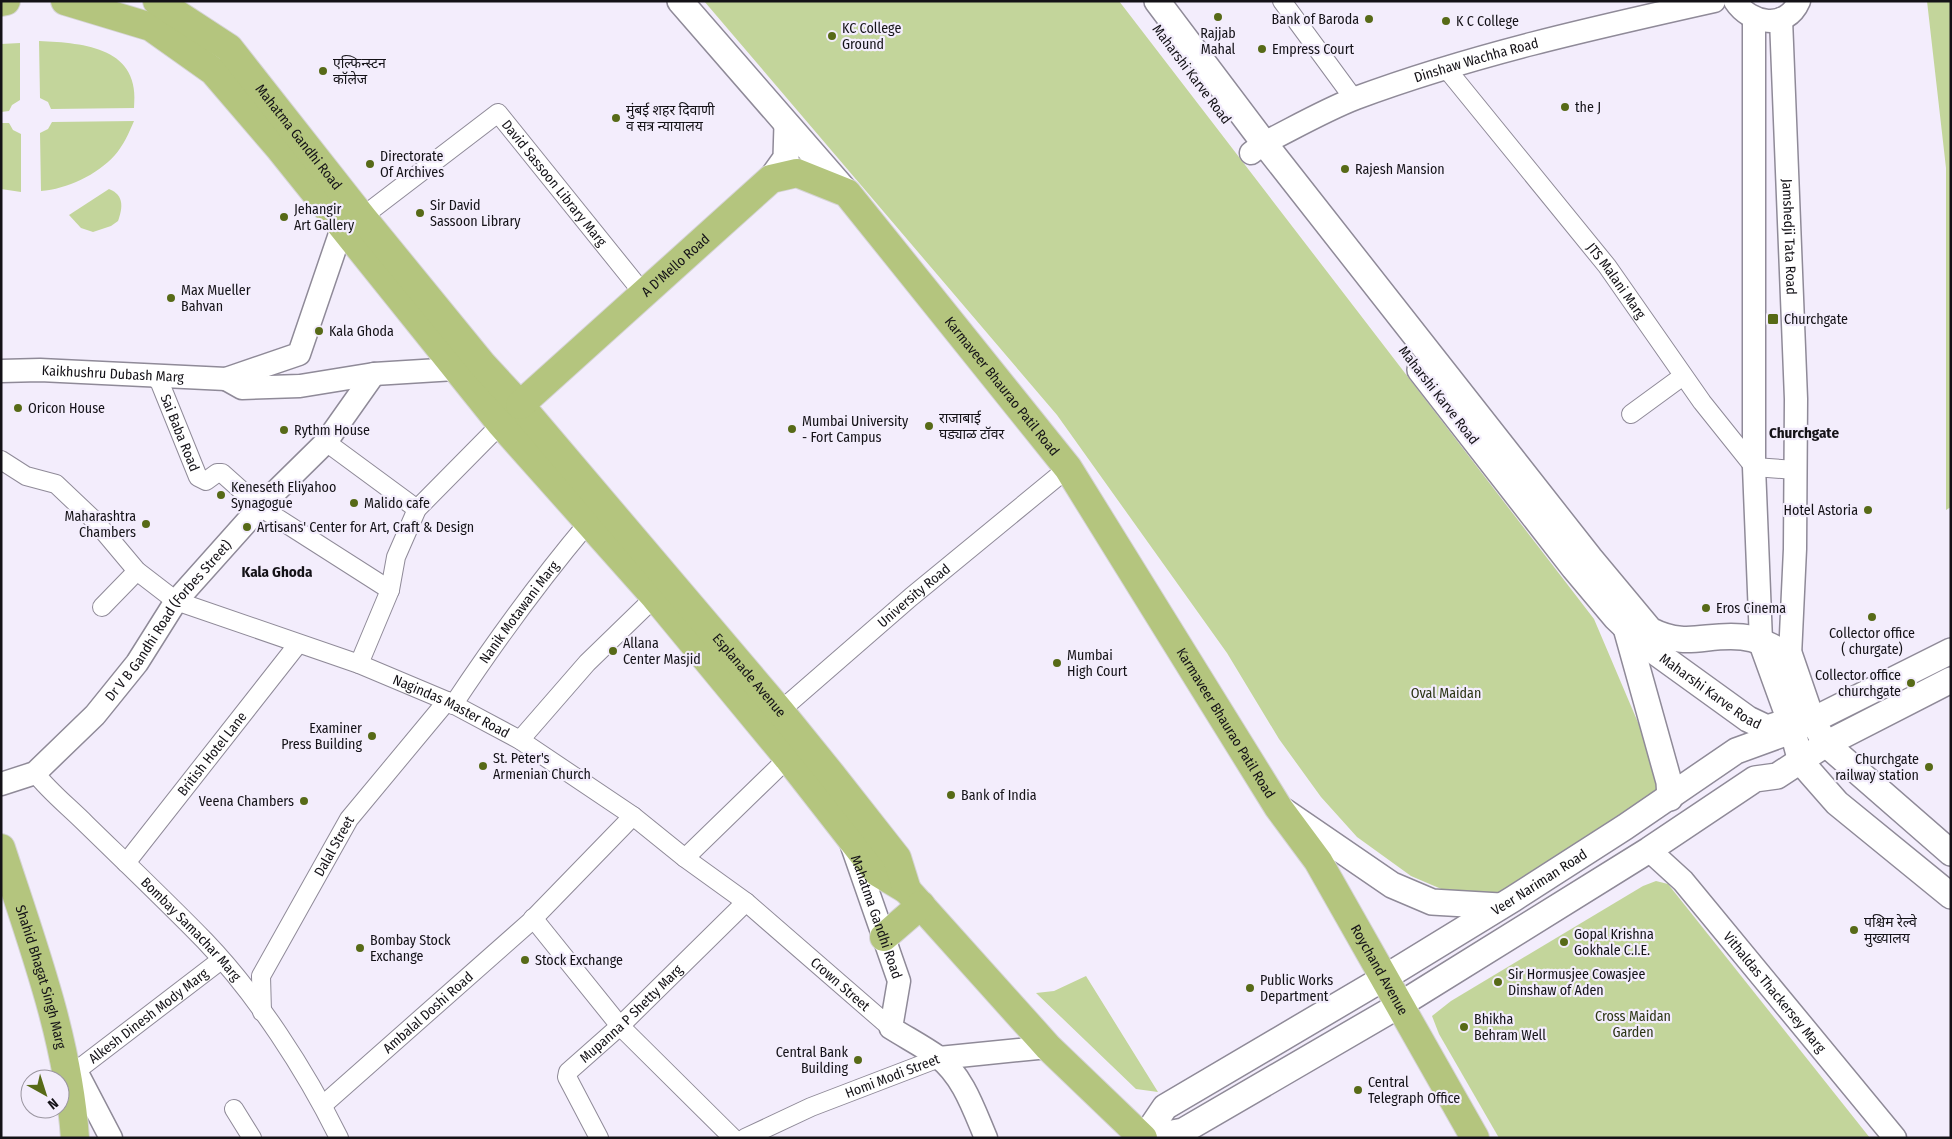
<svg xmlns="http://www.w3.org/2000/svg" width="1952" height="1139" viewBox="0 0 1952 1139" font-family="'Fira Sans Condensed','Noto Sans Devanagari',sans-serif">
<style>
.green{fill:#c3d59b}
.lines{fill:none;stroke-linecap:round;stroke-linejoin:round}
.minor-casing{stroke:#8f8a98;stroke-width:20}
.tertiary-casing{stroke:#8f8a98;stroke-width:25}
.secondary-casing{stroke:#8f8a98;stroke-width:28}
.primary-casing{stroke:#d5d4d5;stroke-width:30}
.minor{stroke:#fff;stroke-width:18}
.tertiary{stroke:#fff;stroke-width:22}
.secondary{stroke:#fff;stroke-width:25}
.primary{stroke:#b4c57e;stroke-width:28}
.poi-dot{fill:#576a17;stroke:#f3edfc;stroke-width:2}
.labels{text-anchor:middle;stroke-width:4.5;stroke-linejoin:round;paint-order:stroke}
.poi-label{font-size:14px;fill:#141217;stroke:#f3edfc;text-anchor:start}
.street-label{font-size:14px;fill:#141217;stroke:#f3edfc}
.park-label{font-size:14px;fill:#2b3414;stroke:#f3edfc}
.neighbourhood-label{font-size:15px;font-weight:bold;fill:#141217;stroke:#f3edfc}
</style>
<rect width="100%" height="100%" fill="#f3edfc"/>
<g class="green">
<polygon points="704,1 1119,1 1594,619 1665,786 1519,891 1487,895 1446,891 1411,876 1357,837 1321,797 1279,739 1227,653 1057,415"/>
<polygon points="1927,1 1951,1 1951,507 1946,510 1946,168"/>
<path d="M 39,41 C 86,43 141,48 134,108 L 51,109 L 48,102 L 40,98 Z"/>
<polygon points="20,43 20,100 12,105 9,111 1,112 1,44"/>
<path d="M 134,121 C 129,133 123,146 115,155 C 97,175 67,189 41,191 L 40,133 L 48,129 L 52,122 Z"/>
<polygon points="1,123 9,123 13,130 21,134 21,192 1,189"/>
<path d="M 109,189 C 124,195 123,207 118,221 L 111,226 L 93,232 L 81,228 L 69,215 Z"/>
<polygon points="1656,881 1668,884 1870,1138 1499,1138 1439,1034 1432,1016 1451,1001 1643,886"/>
<polygon points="1086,976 1158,1092 1136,1089 1036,993 1054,991"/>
</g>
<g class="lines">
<g class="minor-casing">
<g id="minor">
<polyline points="1282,1 1354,99"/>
<path id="s1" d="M 1445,67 L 1607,266 L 1702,402 L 1754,467 L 1796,470"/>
<path id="s2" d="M 362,217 L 498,113 L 643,293"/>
<path id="s3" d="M 153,374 L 160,383 L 198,477 L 206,481 L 217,473 L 222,473 L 260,507 L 390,590"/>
<polyline points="1631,414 1683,376"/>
<polyline points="326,442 417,509"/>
<path id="s4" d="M 1,460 L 26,476 L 56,484 L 95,521 L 137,571 L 176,601 L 359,664 L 447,701 L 520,740 L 633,816 L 685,858 L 746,902 L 891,1028"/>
<polyline points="102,607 137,571"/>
<polyline points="359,664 390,590 396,557 417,509 501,424"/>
<path id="s5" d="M 453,705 C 495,642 539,581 588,523"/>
<path id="s6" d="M 773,717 L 911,597 L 1068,468"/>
<polyline points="520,740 587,663 655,597"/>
<path id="s7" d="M 35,773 C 50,792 69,807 86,824 C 126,863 166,901 205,941 C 256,994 306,1071 339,1138"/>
<polyline points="685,858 788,758"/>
<path id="s8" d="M 126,863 L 298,644"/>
<polyline points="533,918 620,1026 733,1138"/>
<path id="s9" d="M 262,1012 L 261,976 L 349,819 L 447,701"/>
<path id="s10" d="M 76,1071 L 221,960"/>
<path id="s11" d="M 323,1105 L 530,922 L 633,816"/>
<polyline points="234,1109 252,1138"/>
<path id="s12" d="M 599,1138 L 567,1077 L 568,1072 L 620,1026 L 746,902"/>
<path id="s13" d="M 745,1138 L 811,1107 L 939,1058"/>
</g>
</g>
<g class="tertiary-casing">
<g id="tertiary">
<path d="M 1735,1 C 1750,24 1786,31 1799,1"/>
<polyline points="1754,19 1754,467 1761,641"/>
<path id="s14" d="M 1781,19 L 1796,399 L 1795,549 L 1790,656"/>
<path id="s15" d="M 1251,153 L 1264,143 C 1294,128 1325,110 1356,98 C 1472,55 1593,28 1714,1"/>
<path id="s16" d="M 1,371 L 40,370 L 226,379 L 299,354 L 342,228"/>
<polyline points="226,379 242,388 300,386 374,374 471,368"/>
<path id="s17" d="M 1,784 L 35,773 L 95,715 L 137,663 L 176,601 L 260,507 L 326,442 L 374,374"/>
<path id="s18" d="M 852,846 L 899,981 L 891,1028 C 907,1038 924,1047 938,1057 C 963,1076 974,1110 986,1138"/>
<path id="s19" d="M 1649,850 L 1683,881 L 1895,1138"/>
<polyline points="939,1058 1048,1047"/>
<polyline points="65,1061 76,1071 111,1138"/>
</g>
</g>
<g class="secondary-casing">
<g id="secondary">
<polyline points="680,1 847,193"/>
<path d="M 1157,1 L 1264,143 L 1590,558 L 1650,630 C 1687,649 1706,633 1742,637 C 1760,639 1774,648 1790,656 L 1812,720 L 1826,744 L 1951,853"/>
<polyline points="771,179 786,158 787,125"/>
<path id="s20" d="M 1420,370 L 1574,568 L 1616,618 L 1640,641 L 1748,719 L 1767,728 L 1790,721"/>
<polyline points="1626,628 1669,782 1670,798"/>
<polyline points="1761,641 1790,721 1801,762 1837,803 1951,896"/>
<polyline points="1284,811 1392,885 1432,902 1500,906"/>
<path id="s21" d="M 1144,1138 L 1165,1107 L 1384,978 L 1513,899 L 1625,827 L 1736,751 L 1791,731 L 1951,651"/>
<polyline points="1146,1138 1183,1131 1398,1006 1649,850 1755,779 1777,776 1826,744 1951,680"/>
</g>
</g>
<g class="primary-casing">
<g id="primary">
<polyline points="65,1 151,27 213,71 280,149 501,424 655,597 788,758 877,872 907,890 1048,1047 1143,1138"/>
<path id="s22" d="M 157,1 L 229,48 L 362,217 L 483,365 L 520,405 L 780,711 L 831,774 L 897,858 L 907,890"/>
<polyline points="1,2 6,1"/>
<path id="s23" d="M 520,405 L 771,179 L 797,173 L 847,193 L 1068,468 L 1278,807 L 1318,861 L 1475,1138"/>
<path id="s24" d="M 1,848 C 32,943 68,1038 75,1138"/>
<polyline points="884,937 921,905"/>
</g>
</g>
<use href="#minor" class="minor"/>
<use href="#tertiary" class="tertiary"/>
<use href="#secondary" class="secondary"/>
<use href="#primary" class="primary"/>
</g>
<g class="poi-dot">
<circle cx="1218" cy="17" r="5"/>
<circle cx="1369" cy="19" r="5"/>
<circle cx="1446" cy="21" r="5"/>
<circle cx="832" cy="36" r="5"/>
<circle cx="1262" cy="49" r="5"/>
<circle cx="323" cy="71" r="5"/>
<circle cx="1565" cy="107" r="5"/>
<circle cx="616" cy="118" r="5"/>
<circle cx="370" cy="164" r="5"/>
<circle cx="1345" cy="169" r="5"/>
<circle cx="420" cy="213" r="5"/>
<circle cx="284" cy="217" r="5"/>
<circle cx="171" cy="298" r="5"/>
<rect x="1767" y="313" width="12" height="12" rx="2.5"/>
<circle cx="319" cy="331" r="5"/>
<circle cx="18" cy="408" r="5"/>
<circle cx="929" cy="426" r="5"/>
<circle cx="792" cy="429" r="5"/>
<circle cx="284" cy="430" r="5"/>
<circle cx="221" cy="495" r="5"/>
<circle cx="354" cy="503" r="5"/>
<circle cx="1868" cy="510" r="5"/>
<circle cx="146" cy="524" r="5"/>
<circle cx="247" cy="527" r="5"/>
<circle cx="1706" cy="608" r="5"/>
<circle cx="1872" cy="617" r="5"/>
<circle cx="613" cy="651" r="5"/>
<circle cx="1057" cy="663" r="5"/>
<circle cx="1911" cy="683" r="5"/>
<circle cx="372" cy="736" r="5"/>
<circle cx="483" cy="766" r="5"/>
<circle cx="1929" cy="767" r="5"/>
<circle cx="951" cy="795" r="5"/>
<circle cx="304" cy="801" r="5"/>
<circle cx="1854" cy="930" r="5"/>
<circle cx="1564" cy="942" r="5"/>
<circle cx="360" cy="948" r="5"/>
<circle cx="525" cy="960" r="5"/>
<circle cx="1498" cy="982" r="5"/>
<circle cx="1250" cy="988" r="5"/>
<circle cx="1464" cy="1027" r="5"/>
<circle cx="858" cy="1060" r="5"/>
<circle cx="1358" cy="1090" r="5"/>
</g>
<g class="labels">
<g class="poi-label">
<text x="1359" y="24" text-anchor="end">Bank of Baroda</text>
<text x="1456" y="26">K C College</text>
<text x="842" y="33">KC College<tspan x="842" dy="16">Ground</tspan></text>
<text x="1218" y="38" text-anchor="middle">Rajjab<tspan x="1218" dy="16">Mahal</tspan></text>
<text x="1272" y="54">Empress Court</text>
<text x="333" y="68">एल्फिन्स्टन<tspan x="333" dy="16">कॉलेज</tspan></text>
<text x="1575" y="112">the J</text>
<text x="626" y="115">मुंबई शहर दिवाणी<tspan x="626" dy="16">व सत्र न्यायालय</tspan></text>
<text x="380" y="161">Directorate<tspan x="380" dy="16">Of Archives</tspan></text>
<text x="1355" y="174">Rajesh Mansion</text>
<text x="430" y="210">Sir David<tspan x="430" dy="16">Sassoon Library</tspan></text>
<text x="294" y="214">Jehangir<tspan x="294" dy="16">Art Gallery</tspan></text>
<text x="181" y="295">Max Mueller<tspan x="181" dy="16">Bahvan</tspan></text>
<text x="1784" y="324">Churchgate</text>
<text x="329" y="336">Kala Ghoda</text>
<text x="28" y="413">Oricon House</text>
<text x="939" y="423">राजाबाई<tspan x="939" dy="16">घड्याळ टॉवर</tspan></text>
<text x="802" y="426">Mumbai University<tspan x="802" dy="16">- Fort Campus</tspan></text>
<text x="294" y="435">Rythm House</text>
<text x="231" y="492">Keneseth Eliyahoo<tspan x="231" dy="16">Synagogue</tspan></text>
<text x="364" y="508">Malido cafe</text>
<text x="1858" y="515" text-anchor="end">Hotel Astoria</text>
<text x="136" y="521" text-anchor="end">Maharashtra<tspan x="136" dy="16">Chambers</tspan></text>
<text x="257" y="532">Artisans' Center for Art, Craft &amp; Design</text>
<text x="1716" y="613">Eros Cinema</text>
<text x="1872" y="638" text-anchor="middle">Collector office<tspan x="1872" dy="16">( churgate)</tspan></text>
<text x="623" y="648">Allana<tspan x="623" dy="16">Center Masjid</tspan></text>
<text x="1067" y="660">Mumbai<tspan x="1067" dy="16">High Court</tspan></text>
<text x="1901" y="680" text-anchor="end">Collector office<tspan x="1901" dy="16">churchgate</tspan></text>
<text x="362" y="733" text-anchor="end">Examiner<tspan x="362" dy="16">Press Building</tspan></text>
<text x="493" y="763">St. Peter's<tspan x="493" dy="16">Armenian Church</tspan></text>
<text x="1919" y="764" text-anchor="end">Churchgate<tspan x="1919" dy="16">railway station</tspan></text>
<text x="961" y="800">Bank of India</text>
<text x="294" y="806" text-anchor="end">Veena Chambers</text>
<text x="1864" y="927">पश्चिम रेल्वे<tspan x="1864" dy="16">मुख्यालय</tspan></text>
<text x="1574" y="939">Gopal Krishna<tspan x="1574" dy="16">Gokhale C.I.E.</tspan></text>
<text x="370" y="945">Bombay Stock<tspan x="370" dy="16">Exchange</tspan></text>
<text x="535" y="965">Stock Exchange</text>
<text x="1508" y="979">Sir Hormusjee Cowasjee<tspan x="1508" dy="16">Dinshaw of Aden</tspan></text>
<text x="1260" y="985">Public Works<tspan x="1260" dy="16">Department</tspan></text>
<text x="1474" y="1024">Bhikha<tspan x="1474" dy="16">Behram Well</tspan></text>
<text x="848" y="1057" text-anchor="end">Central Bank<tspan x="848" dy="16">Building</tspan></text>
<text x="1368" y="1087">Central<tspan x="1368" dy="16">Telegraph Office</tspan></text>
</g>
<g class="street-label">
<text dy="5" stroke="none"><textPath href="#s15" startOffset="245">Dinshaw Wachha Road</textPath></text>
<text transform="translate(1192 74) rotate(53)" y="5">Maharshi Karve Road</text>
<text dy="5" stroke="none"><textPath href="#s22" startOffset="199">Mahatma Gandhi Road</textPath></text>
<text dy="5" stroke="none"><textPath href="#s2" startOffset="261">David Sassoon Library Marg</textPath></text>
<text dy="5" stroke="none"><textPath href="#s14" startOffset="218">Jamshedji Tata Road</textPath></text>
<text dy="5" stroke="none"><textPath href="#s23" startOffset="209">A D'Mello Road</textPath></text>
<text dy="5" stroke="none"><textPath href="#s1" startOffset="274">JTS Malani Marg</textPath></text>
<text dy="5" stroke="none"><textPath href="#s16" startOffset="112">Kaikhushru Dubash Marg</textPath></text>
<text dy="5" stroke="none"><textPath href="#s23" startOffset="666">Karmaveer Bhaurao Patil Road</textPath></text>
<text transform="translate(1439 395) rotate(52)" y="5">Maharshi Karve Road</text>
<text dy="5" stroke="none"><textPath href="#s3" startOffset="65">Sai Baba Road</textPath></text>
<text dy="5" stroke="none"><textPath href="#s6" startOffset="186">University Road</textPath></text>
<text dy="5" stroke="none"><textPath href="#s5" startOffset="114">Nanik Motawani Marg</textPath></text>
<text dy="5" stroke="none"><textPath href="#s17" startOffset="239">Dr V B Gandhi Road (Forbes Street)</textPath></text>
<text dy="5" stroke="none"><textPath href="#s22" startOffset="901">Esplanade Avenue</textPath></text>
<text dy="5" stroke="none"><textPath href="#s20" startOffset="436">Maharshi Karve Road</textPath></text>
<text dy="5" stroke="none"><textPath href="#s4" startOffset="524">Nagindas Master Road</textPath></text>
<text dy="5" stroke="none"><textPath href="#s23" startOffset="1071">Karmaveer Bhaurao Patil Road</textPath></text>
<text dy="5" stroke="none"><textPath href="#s8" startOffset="139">British Hotel Lane</textPath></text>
<text dy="5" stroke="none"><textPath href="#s9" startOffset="185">Dalal Street</textPath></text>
<text dy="5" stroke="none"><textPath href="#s21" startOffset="474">Veer Nariman Road</textPath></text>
<text dy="5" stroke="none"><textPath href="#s18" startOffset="75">Mahatma Gandhi Road</textPath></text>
<text dy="5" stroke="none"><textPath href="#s7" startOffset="221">Bombay Samachar Marg</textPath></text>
<text dy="5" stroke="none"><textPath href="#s23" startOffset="1362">Roychand Avenue</textPath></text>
<text dy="5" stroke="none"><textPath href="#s24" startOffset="135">Shahid Bhagat Singh Marg</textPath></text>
<text dy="5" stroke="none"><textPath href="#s4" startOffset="1004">Crown Street</textPath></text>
<text dy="5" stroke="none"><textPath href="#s19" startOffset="190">Vithaldas Thackersey Marg</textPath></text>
<text dy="5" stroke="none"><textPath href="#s11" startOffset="140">Ambalal Doshi Road</textPath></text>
<text dy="5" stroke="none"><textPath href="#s12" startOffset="160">Mupanna P Shetty Marg</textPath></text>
<text dy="5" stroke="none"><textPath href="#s10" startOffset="91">Alkesh Dinesh Mody Marg</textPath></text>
<text dy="5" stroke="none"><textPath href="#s13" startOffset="160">Homi Modi Street</textPath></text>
</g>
<g class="park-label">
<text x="1446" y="698">Oval Maidan</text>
<text x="1633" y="1021">Cross Maidan<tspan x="1633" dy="16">Garden</tspan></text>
</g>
<g class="neighbourhood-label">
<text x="1804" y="438">Churchgate</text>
<text x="277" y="577">Kala Ghoda</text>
</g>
</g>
<rect width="1952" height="1139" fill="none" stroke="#141217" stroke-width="5"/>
<g transform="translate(45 1094) rotate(141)"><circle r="24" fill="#f3edfc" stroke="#9a95a0"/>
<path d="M0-4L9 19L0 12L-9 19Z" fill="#576a17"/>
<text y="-8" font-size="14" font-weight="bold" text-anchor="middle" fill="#141217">N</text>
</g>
</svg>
